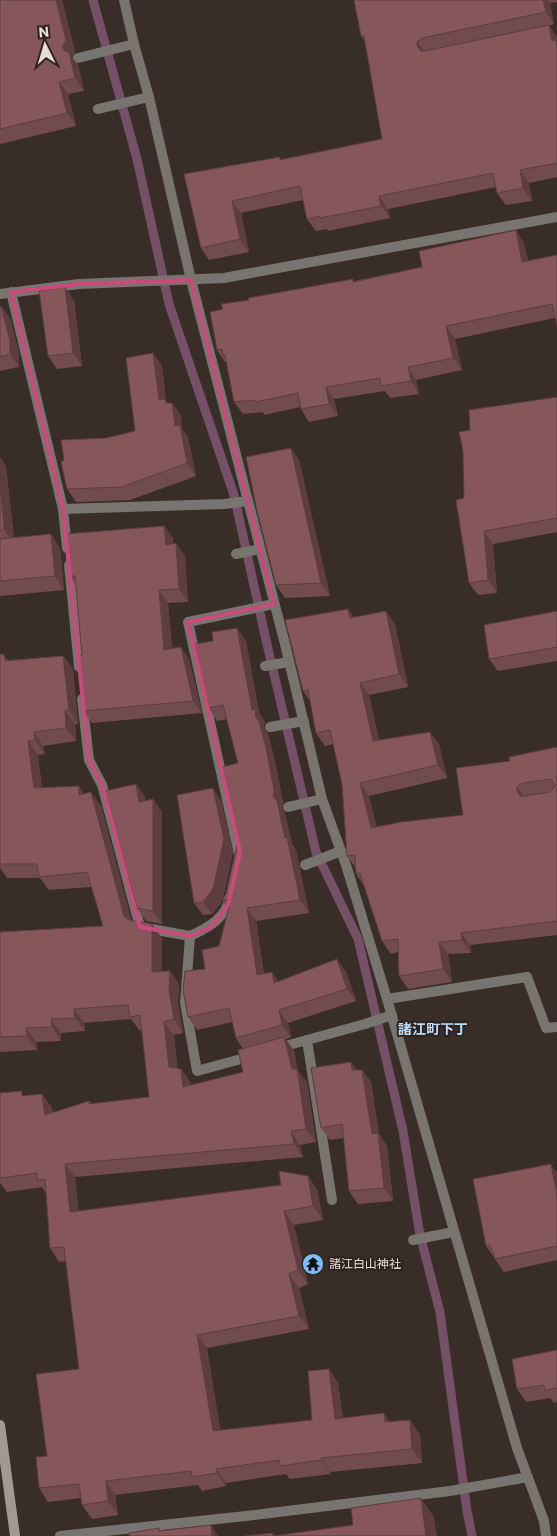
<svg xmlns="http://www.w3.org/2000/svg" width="557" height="1536" viewBox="0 0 557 1536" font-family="Commissioner,'Noto Sans JP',sans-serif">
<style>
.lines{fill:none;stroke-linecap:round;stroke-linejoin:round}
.stream{stroke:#765068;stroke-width:9}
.street{stroke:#78746f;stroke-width:10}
.secondary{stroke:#a09a92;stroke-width:10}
.wall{fill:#724b4e}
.shaded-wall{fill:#5d3d40}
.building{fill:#85575b;stroke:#5d3d40;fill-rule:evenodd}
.marked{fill:none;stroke:#cb497b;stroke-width:4;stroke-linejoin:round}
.labels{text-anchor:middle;stroke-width:4;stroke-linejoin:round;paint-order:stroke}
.poi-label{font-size:12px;fill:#e5ddda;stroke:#2f231e;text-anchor:start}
.neighbourhood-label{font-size:14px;font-weight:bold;fill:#b9ddfe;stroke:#2f231e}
</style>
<rect width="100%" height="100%" fill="#392d27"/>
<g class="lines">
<polyline class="stream" points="93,0 137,159 169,304 234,495 266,640 316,852 358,939 403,1131 420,1235 440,1312 467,1511 472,1536"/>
<g class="street">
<polyline points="124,0 134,44 149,97 191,280 285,644 322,799 346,865 387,999 517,1448 544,1521 546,1536"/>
<polyline points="78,58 134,44"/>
<polyline points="98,109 149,97"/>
<polyline points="11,292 63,509 67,548"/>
<polyline points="0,294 79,284 224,278 557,217"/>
<polyline points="63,509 224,504 248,501"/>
<polyline points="236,554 260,549"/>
<polyline points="69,565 79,667"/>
<polyline points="265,666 289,662"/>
<polyline points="82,699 89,760 102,785 140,927 190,936 185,1003 197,1071 252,1056"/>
<polyline points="270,727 304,721"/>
<polyline points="288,807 322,799"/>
<polyline points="239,854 188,622 274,604"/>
<polyline points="305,865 341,851"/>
<path d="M 190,936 C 210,927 226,918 231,895"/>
<polyline points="387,999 527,977 546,1028 557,1027"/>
<polyline points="307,1040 332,1200"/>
<polyline points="278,1048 365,1024 392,1015"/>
<polyline points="413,1240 453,1232"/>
<polyline points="60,1536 246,1516 450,1491 528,1477"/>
</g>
<polyline class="secondary" points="0,1425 15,1536"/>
</g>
<g class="wall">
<polygon points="0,0 62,0 75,52 72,57 78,65 84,91 68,94 76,126 0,144"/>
<polygon points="354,0 557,0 557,2 550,3 554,24 549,26 557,37 557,177 529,183 532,201 506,205 497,193 496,187 388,209 390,218 328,231 327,229 316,231 307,219 303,200 241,213 249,252 209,260 201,248 184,174 282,159 382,139 365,41 361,36"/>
<polygon points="524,243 528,261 557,255 555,318 455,339 462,370 416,380 419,394 390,398 385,391 334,399 338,416 309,422 301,409 300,407 264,415 263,412 243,414 234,402 226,362 225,362 217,350 354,281 422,267"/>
<polygon points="74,300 82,366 57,369 48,356"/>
<polygon points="0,306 10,318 19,353 19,367 0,371"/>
<polygon points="153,353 162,366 166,401 168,403 172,403 181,415 182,429 188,437 196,476 130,500 76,502 67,489 106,438 135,431"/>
<polygon points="557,397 557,532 493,544 497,593 478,595 469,583 464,498 470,430"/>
<polygon points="0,457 6,466 14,538 51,534 60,548 64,590 0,596"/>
<polygon points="299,460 330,596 285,598 276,585"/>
<polygon points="164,526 173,538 173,544 185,556 188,602 168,603 172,648 181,647 189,659 202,713 92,723 83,711 82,655 76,585 69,576"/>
<polygon points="557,611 557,661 498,671 489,659"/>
<polygon points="354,617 395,624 408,687 369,695 379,740 439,744 447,778 369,796 376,827 463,815 510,761 557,747 557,935 470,945 471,953 448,954 452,982 408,989 399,976 398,952 391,954 382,941 363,884 356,874 356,868 347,856 342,784 333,744 325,746 316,733 310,701 303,691"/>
<polygon points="237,628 246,641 259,713 265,722 264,727 268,734 275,761 283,802 282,808 285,813 292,844 296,850 309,913 256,921 264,974 272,972 278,982 337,959 346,972 356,1001 288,1023 291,1037 286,1039 294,1051 298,1071 307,1082 316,1142 300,1145 303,1157 75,1177 78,1211 317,1189 323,1220 294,1225 308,1284 299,1288 309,1329 207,1348 220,1430 312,1420 329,1369 338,1383 343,1418 384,1413 389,1422 420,1434 422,1463 330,1472 331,1474 290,1479 286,1474 226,1483 226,1486 202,1491 198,1485 115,1495 118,1515 92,1519 82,1505 81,1498 48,1502 39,1488 47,1456 79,1369 66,1261 59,1262 50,1248 46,1193 42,1187 7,1192 0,1183 0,1093 25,1096 42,1094 52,1108 53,1113 89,1101 92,1104 149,1097 142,1030 140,1031 131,1019 84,1023 85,1031 61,1033 61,1041 36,1042 37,1050 0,1052 0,932 103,926 91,887 49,890 40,878 7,878 0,868 0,653 8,660 63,656 73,669 78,724 75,724 76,741 43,746 45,754 38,755 42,788 79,786 84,794 101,806 131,920 162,938 162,971 170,971 179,984 178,1004 183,1033 174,1035 177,1068 181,1069 191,1083 191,1085 243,1072 243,1049 236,1038 232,1022 197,1030 188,1017 205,969 219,946 229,909 222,900 226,894 238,841 238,763 227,719 217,721 209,708 213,641"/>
<polygon points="136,784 145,797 145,801 153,799 162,812 162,924 146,921 137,908"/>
<polygon points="213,788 221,801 233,852 222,902 212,914 203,915 194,903"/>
<polygon points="351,1062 357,1070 362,1070 371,1082 379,1134 387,1146 393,1201 358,1204 349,1191 344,1138 330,1140 321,1128"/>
<polygon points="557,1173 557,1260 504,1272 486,1246"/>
<polygon points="557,1350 557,1402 554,1403 550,1398 526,1402 517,1389"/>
</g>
<g class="shaded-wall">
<polygon points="56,0 62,0 75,52 72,57 78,65 84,91 75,78 62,47"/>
<polygon points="543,0 547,0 550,3 554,24 546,12"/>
<polygon points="549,25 557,37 557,48 552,41"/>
<polygon points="417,42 426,54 425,59 417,46"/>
<polygon points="59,82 68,94 76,126 67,113"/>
<polygon points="520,170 529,183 532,201 523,188"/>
<polygon points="379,196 388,209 390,218 381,206"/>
<polygon points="232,201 241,213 249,252 240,239"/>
<polygon points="516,230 524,243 531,275 522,262"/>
<polygon points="65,287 74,300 82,366 73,353"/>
<polygon points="1,306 10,318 19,353 19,367 10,354"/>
<polygon points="446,326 455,339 462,370 453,358"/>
<polygon points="153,353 162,366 166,401 173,410 172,403 181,415 182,429 188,437 196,476 187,463 175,426 159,400"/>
<polygon points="408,367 416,380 419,394 411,381"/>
<polygon points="326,387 334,399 338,416 329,404"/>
<polygon points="291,448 299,460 330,596 321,583"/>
<polygon points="0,457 6,466 14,541 13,543 4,529 0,483"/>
<polygon points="164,526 173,538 175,558 166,545"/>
<polygon points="484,531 493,544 497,593 488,580"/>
<polygon points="51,534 60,548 64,590 55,576"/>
<polygon points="176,543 185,556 188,602 179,589"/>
<polygon points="159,590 168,603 173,662 164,650"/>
<polygon points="348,609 357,621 350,618"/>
<polygon points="386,611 395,624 408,687 399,674"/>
<polygon points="237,628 246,641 259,713 265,722 264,727 268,734 275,761 283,802 282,808 285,813 292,844 296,850 309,913 300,900 285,838 273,796 255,716 252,710"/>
<polygon points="181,647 189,659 202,713 193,701"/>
<polygon points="63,656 73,669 78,724 69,710"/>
<polygon points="360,683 369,695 382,754 373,741"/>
<polygon points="65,710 75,724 76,741 66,728"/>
<polygon points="34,732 43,746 45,754 35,740"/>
<polygon points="430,732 439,744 447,778 438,765"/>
<polygon points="28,741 38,755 43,802 34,788"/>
<polygon points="360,783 369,796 380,840 371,828"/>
<polygon points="136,784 145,797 148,815 139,802"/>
<polygon points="79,786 88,800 79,795"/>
<polygon points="517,787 526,799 525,804 517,791"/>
<polygon points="213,788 221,801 233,852 222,902 212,914 203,902"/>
<polygon points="91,792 101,806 134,929 124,916"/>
<polygon points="153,799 162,812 162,924 153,911"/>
<polygon points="247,908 256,921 266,988 257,975"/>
<polygon points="152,924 162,938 162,986 152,972"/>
<polygon points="461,933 470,945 471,953 462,940"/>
<polygon points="439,942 448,954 452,982 443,969"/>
<polygon points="337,959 346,972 356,1001 347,989"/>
<polygon points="170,971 179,984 178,1004 183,1033 174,1019 169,990"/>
<polygon points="272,972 280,985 274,983"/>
<polygon points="74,1009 84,1023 85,1031 75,1018"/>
<polygon points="279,1010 288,1023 291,1037 282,1025"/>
<polygon points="51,1019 61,1033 61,1041 52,1027"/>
<polygon points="164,1022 174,1035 179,1081 169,1067"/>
<polygon points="26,1028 36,1042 37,1050 27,1036"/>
<polygon points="284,1037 294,1051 298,1071 307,1082 316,1142 306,1129"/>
<polygon points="351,1062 360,1075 352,1070"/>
<polygon points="181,1069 191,1083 192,1101 183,1087"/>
<polygon points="362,1070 371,1082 379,1134 387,1146 393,1201 384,1188 372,1134"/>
<polygon points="42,1094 52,1108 55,1129 45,1115"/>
<polygon points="291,1131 300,1145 303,1157 294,1144"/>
<polygon points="65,1164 75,1177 80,1226 70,1212"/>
<polygon points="551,1164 557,1173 557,1195"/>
<polygon points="308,1176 317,1189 323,1220 313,1206"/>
<polygon points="284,1211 294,1225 308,1284 298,1270"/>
<polygon points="289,1274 299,1288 309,1329 299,1316"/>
<polygon points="197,1335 207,1348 223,1445 213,1431"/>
<polygon points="329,1369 338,1383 345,1433 335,1419"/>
<polygon points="384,1413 393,1427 385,1422"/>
<polygon points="410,1420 420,1434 422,1463 412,1449"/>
<polygon points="321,1458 330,1472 331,1474 321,1460"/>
<polygon points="216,1469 226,1483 226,1486 217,1473"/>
<polygon points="106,1481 115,1495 118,1515 108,1501"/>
<polygon points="421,1498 434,1517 437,1536 426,1536"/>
<polygon points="211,1525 218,1536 212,1536"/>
</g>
<g class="building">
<polygon points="0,0 56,0 66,40 62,47 65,51 69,52 75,78 59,82 67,113 0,129"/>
<polygon points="354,0 543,0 546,12 422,38 417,42 417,46 421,51 425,51 549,25 552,41 556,40 557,46 557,163 520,170 523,188 497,193 493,173 379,196 381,206 320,218 319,216 307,219 300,186 232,201 240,239 201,248 184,174 280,157 280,160 382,139 364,36 361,36"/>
<polygon points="516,230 522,262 557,255 557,326 552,304 446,326 453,358 408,367 411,381 381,386 380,378 326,387 329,404 301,409 298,393 256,402 255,400 234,402 225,355 223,355 222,349 217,350 210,312 223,309 221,304 249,300 248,298 353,279 353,282 422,267 419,251"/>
<polygon points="65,287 73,353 48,356 39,291"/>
<polygon points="0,306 1,306 10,341 10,354 0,357"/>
<polygon points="153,353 159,400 165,399 166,403 172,403 175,426 180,425 187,463 122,487 67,489 61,462 64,460 61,440 106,438 135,431 126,358"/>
<polygon points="557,397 557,518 484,531 488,580 469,583 456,500 464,498 463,451 459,432 470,430 469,410"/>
<polygon points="291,448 321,583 276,585 257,511 246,457"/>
<polygon points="0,483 4,527 4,529 0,531"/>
<polygon points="164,526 166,545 176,543 179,589 159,590 164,650 181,647 193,701 83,711 78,656 82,655 75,576 69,576 65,534"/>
<polygon points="51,534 55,576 0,581 0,539"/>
<path d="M 348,609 L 350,618 L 386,611 L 399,674 L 360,683 L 373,741 L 430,732 L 438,765 L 360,783 L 371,828 L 401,822 L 463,815 L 456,768 L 510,761 L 509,757 L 557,747 L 557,921 L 461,933 L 462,940 L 439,942 L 443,969 L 399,976 L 398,939 L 382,941 L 360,873 L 356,874 L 355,855 L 347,856 L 342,784 L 330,730 L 316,733 L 308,690 L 303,691 L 285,620 ZM 551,779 L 555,784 L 554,788 L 550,792 L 524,796 L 520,796 L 517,791 L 517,787 L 522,783 Z"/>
<polygon points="557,611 557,647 489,659 484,625"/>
<polygon points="237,628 252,710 256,709 255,716 259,721 266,748 274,790 273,796 277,801 285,838 287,837 300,900 247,908 257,975 272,972 274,983 337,959 347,989 279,1010 282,1025 236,1038 229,1008 188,1017 183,990 185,971 205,969 202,950 219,946 231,899 222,900 226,894 238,841 222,767 238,763 223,705 209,708 194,644 213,641 212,632"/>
<polygon points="4,654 5,661 63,656 69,710 65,710 66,728 34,732 35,740 28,741 34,788 79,786 79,795 91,792 124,916 129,920 152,924 152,972 170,971 169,990 174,1019 164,1022 169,1067 181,1069 183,1087 243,1072 238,1050 284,1037 292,1069 297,1069 306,1129 291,1131 294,1144 65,1164 70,1212 281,1185 279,1171 308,1176 313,1206 284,1211 298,1270 289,1274 299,1316 197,1335 213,1431 312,1420 308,1371 329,1369 335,1419 384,1413 385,1422 410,1420 412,1449 321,1458 321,1460 280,1466 279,1460 216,1469 217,1473 192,1477 191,1471 106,1481 108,1501 82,1505 79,1484 39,1488 36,1457 47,1456 36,1374 79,1369 64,1247 50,1248 45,1179 37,1180 37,1173 0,1178 0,1093 22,1091 22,1096 42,1094 45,1115 89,1101 89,1104 149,1097 140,1015 130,1017 128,1005 74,1009 75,1018 51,1019 52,1027 26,1028 27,1036 0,1037 0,932 103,926 87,872 39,877 37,864 0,864 0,655"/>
<polygon points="136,784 139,802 153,799 153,911 137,908 105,791"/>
<polygon points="213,788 224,839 213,889 203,902 194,903 177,795"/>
<polygon points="351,1062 352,1070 362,1070 372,1134 378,1133 384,1188 349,1191 342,1124 321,1128 311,1068"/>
<polygon points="551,1164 557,1195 557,1246 495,1259 490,1245 486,1246 473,1179"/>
<polygon points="557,1350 557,1388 545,1390 544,1385 517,1389 512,1359"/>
<polygon points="421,1498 426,1536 245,1536 273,1533 273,1536 353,1525 351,1508"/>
<polygon points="211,1525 212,1536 129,1536 129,1533 159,1528 159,1531"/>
</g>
<path class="marked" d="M 191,280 L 274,604 L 188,622 L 240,852 L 228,905 L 211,927 L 190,936 L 140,927 L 102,785 L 89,760 L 63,509 L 11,292 L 79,284 Z"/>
<defs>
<g id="temple-disc" transform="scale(1.125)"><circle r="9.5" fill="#7cbef9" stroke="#2f231e"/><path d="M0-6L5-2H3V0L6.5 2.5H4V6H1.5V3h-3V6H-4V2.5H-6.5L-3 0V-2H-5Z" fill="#111"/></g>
</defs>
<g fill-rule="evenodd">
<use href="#temple-disc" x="313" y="1264"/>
</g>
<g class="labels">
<g class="poi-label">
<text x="329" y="1268">諸江白山神社</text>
</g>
<g class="neighbourhood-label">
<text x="433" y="1034">諸江町下丁</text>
</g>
</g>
<g transform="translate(45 45) rotate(355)" stroke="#2f231e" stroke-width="4" paint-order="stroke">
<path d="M0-4L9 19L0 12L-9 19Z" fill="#e5ddda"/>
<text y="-8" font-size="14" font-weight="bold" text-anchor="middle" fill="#e5ddda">N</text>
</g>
</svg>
